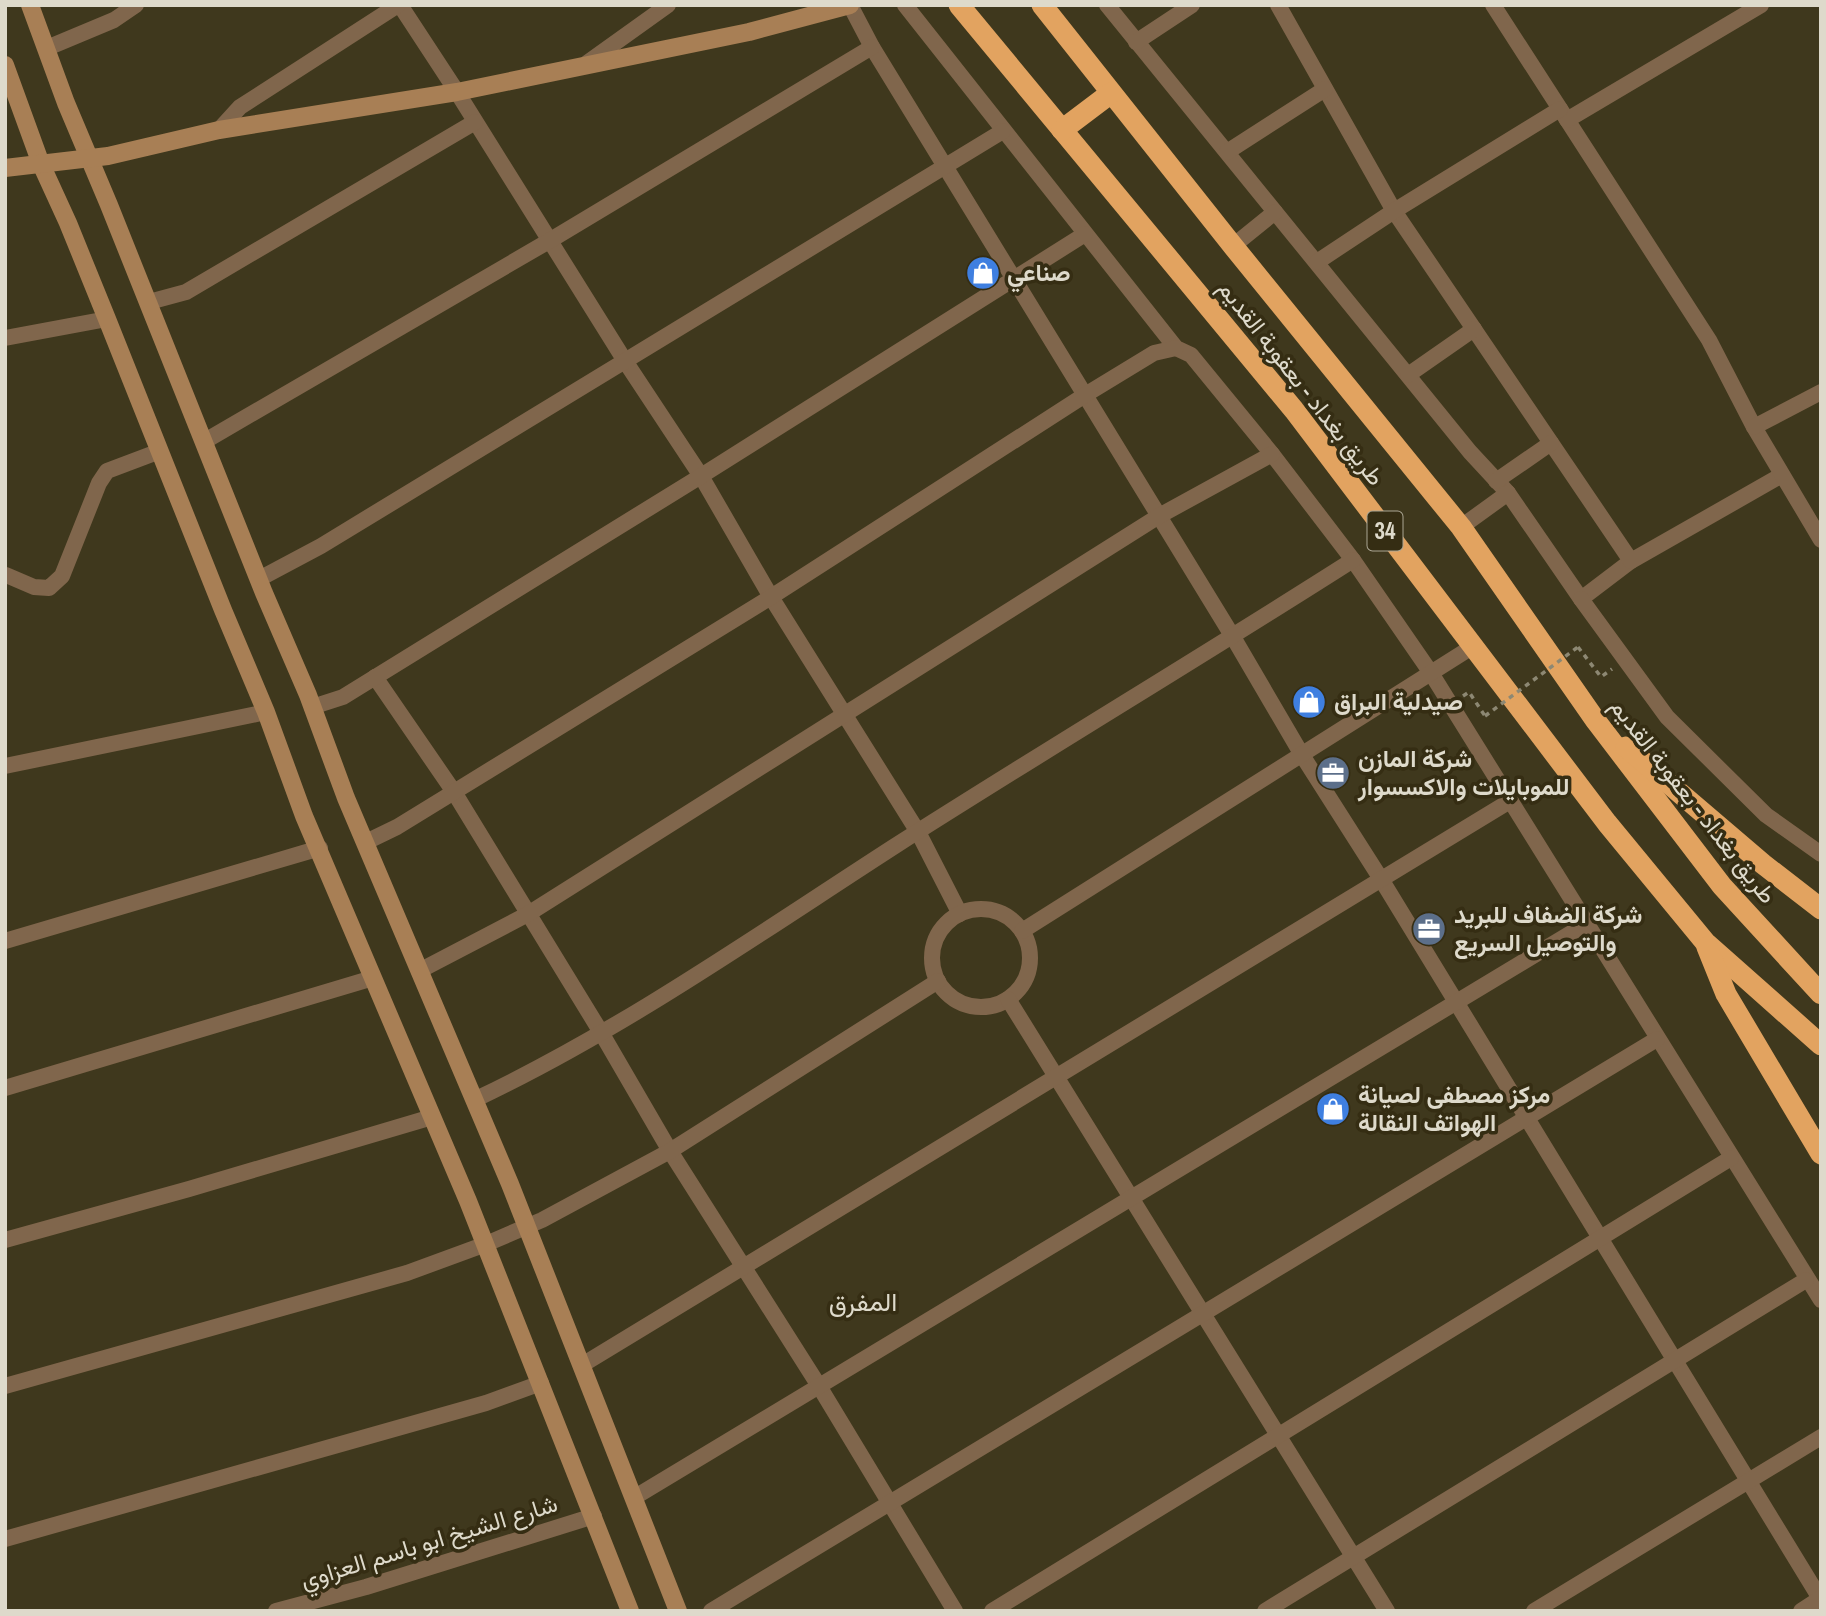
<svg xmlns="http://www.w3.org/2000/svg" width="1826" height="1616" viewBox="0 0 1826 1616" font-family="'Archivo Narrow',Vazirmatn,sans-serif">
<style>
.lines{fill:none;stroke-linecap:round;stroke-linejoin:round}
.path{stroke:#8d8873;stroke-width:3.5;stroke-dasharray:5 5;stroke-linecap:butt}
.street{stroke:#80664c;stroke-width:16}
.secondary{stroke:#a87f55;stroke-width:18}
.highway{stroke:#e2a360;stroke-width:21}
.path-bridge{stroke:#8d8873;stroke-width:3.5;stroke-dasharray:5 5;stroke-linecap:butt}
.labels{text-anchor:middle;stroke-width:7;stroke-linejoin:round;paint-order:stroke}
.shield{fill:#352d13;stroke:#aba694;stroke-width:2}
.shield-label{font-size:23px;font-weight:bold;fill:#dedacb}
.poi-label{font-size:24px;font-weight:bold;fill:#dedacb;stroke:#352d13;text-anchor:start}
.street-label{font-size:24px;fill:#dedacb;stroke:#352d13}
.neighbourhood-label{font-size:26px;fill:#dedacb;stroke:#352d13}
</style>
<rect width="100%" height="100%" fill="#3f381d"/>
<g class="lines">
<g class="path">
<polyline points="1578,647 1601,677 1612,669"/>
<polyline points="1463,696 1469,692 1485,716"/>
</g>
<g class="street">
<polyline points="400,5 457,92 625,361 701,476 771,597 918,832 960,914"/>
<polyline points="850,5 872,47 1233,637 1302,755 1381,879 1821,1600"/>
<polyline points="905,5 1176,348 1191,355 1272,454 1353,560 1431,673 1821,1300"/>
<polyline points="1107,5 1470,452 1508,493 1581,599 1631,561"/>
<polyline points="1278,5 1394,211 1631,561 1782,475"/>
<polyline points="1493,5 1709,340 1754,427 1821,540"/>
<polyline points="1136,42 1192,5"/>
<polyline points="47,48 114,20 136,5"/>
<polyline points="587,63 668,5"/>
<polyline points="1567,120 1761,5"/>
<polyline points="219,130 240,107 398,5"/>
<polyline points="1227,152 1325,89"/>
<polyline points="1233,246 1275,212"/>
<polyline points="1317,262 1394,211 1560,109"/>
<polyline points="149,302 186,292 475,122"/>
<polyline points="5,338 107,319"/>
<polyline points="1408,375 1474,329"/>
<polyline points="1754,427 1821,392"/>
<polyline points="205,441 549,241 872,47"/>
<polyline points="1496,481 1551,443"/>
<polyline points="1461,527 1508,493"/>
<polyline points="6,575 34,587 49,588 62,576 99,483 107,471 160,451"/>
<polyline points="259,579 321,546 1003,131"/>
<polyline points="1581,599 1667,717 1766,815 1821,854"/>
<polyline points="375,677 454,792 602,1034 670,1151 819,1386 955,1611"/>
<polyline points="312,707 343,697 701,476 1085,234"/>
<polyline points="5,766 266,712"/>
<polyline points="366,842 397,827 454,792 771,597 1085,395 1154,353 1176,348"/>
<circle cx="981" cy="958" r="49"/>
<polyline points="1022,931 1472,647"/>
<polyline points="5,941 320,848"/>
<polyline points="419,971 528,914 1159,516 1272,454"/>
<polyline points="1008,999 1387,1611"/>
<polyline points="5,1088 373,978"/>
<path d="M 474,1100 C 622,1030 757,935 895,846 C 1047,749 1201,657 1353,560"/>
<polyline points="5,1240 189,1189 432,1117"/>
<polyline points="582,1365 1510,801"/>
<polyline points="5,1386 407,1273 486,1244 542,1220 670,1151 938,981"/>
<polyline points="635,1497 1586,924"/>
<polyline points="5,1539 486,1403 541,1383"/>
<polyline points="276,1611 366,1587 594,1516"/>
<polyline points="711,1611 1657,1039"/>
<polyline points="992,1611 1731,1158"/>
<polyline points="1265,1611 1806,1280"/>
<polyline points="1534,1611 1821,1437"/>
<polyline points="1801,1611 1821,1598"/>
</g>
<g class="secondary">
<polyline points="30,5 66,103 109,205 264,593 308,695 346,798 510,1184 678,1611"/>
<polyline points="5,65 41,164 68,223 107,319 223,610 266,712 304,816 468,1201 630,1611"/>
<polyline points="5,168 108,156 219,130 457,92 749,32 850,5"/>
</g>
<g class="highway">
<polyline points="959,5 1294,410 1607,823 1705,942 1821,1045"/>
<polyline points="1042,5 1233,246 1461,527 1596,721 1722,886 1821,994"/>
<polyline points="1062,130 1111,93"/>
<polyline points="1626,747 1763,864 1821,909"/>
<polyline points="1707,947 1726,994 1821,1154"/>
</g>
<polyline class="path-bridge" points="1485,716 1578,647"/>
</g>
<defs>
<g id="shop-disc" transform="scale(1.75)"><circle r="9.5" fill="#3f7fe0" stroke="#352d13"/><path d="M-5-2.5h2.3a2.7 3.5 0 0 1 5.4 0H5L5.5 6h-11ZM-1.5-2.5h3a1.5 2.3 0 0 0-3 0Z" fill="#fff"/></g>
<g id="office-disc" transform="scale(1.75)"><circle r="9.5" fill="#5c6f8a" stroke="#352d13"/><path d="M-6-3h4V-5.5h4V-3h4V5H-6ZM-1-4.5V-3h2v-1.5ZM-6 0V1H6V0Z" fill="#fff"/></g>
</defs>
<g fill-rule="evenodd">
<use href="#shop-disc" x="983" y="273"/>
<use href="#shop-disc" x="1309" y="702"/>
<use href="#office-disc" x="1333" y="773"/>
<use href="#office-disc" x="1429" y="929"/>
<use href="#shop-disc" x="1333" y="1109"/>
</g>
<g class="labels">
<rect class="shield" x="1367.5" y="511.5" width="35" height="39" rx="5"/>
<g class="shield-label">
<text x="1385" y="539">34</text>
</g>
<g class="poi-label">
<text x="1007" y="281">صناعي</text>
<text x="1334" y="710">صيدلية البراق</text>
<text x="1358" y="767">شركة المازن<tspan x="1358" dy="28">للموبايلات والاكسسوار</tspan></text>
<text x="1454" y="923">شركة الضفاف للبريد<tspan x="1454" dy="28">والتوصيل السريع</tspan></text>
<text x="1358" y="1103">مركز مصطفى لصيانة<tspan x="1358" dy="28">الهواتف النقالة</tspan></text>
</g>
<g class="street-label">
<text transform="translate(1301 383) rotate(52)" y="8">طريق بغداد - بعقوبة القديم</text>
<text transform="translate(1693 801) rotate(52)" y="8">طريق بغداد - بعقوبة القديم</text>
<text transform="translate(429 1542) rotate(-17)" y="8">شارع الشيخ ابو باسم العزاوي</text>
</g>
<g class="neighbourhood-label">
<text x="863" y="1311">المفرق</text>
</g>
</g>
<rect width="1826" height="1616" fill="none" stroke="#dedacb" stroke-width="14"/>
</svg>
